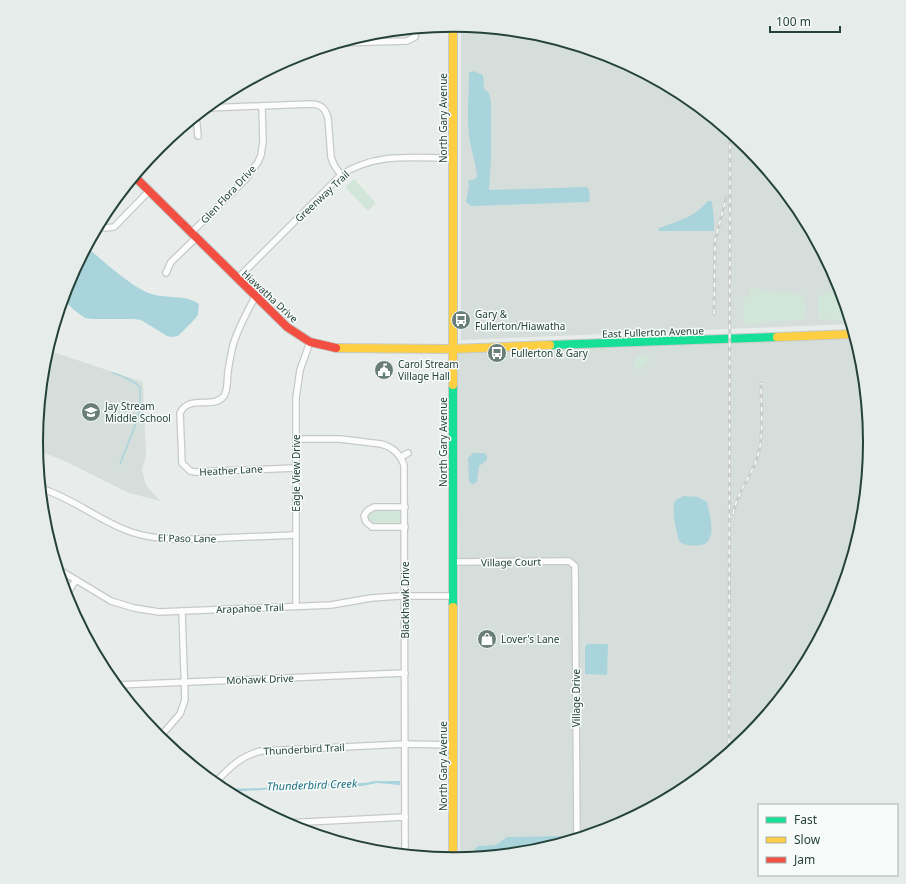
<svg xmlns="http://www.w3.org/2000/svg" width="906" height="884" viewBox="0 0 906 884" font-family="'Noto Sans',sans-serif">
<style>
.built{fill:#d6dedb}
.green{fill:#d1e6d8}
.water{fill:#a9d4db}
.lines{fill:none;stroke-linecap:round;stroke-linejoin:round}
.stream{stroke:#a9d4db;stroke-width:1.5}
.street-casing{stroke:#c5cac8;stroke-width:8}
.fast-casing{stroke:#c3cbc8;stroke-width:10}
.slow-casing{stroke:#c3cbc8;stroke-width:10}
.jam-casing{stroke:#c3cbc8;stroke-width:10}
.street{stroke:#fcfcfc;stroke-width:5.5}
.fast{stroke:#16e098;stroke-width:8}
.slow{stroke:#ffcf43;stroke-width:8}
.jam{stroke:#f24e42;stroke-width:8}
.rail-casing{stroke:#c9cdcc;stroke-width:3}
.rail{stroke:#f7fbf9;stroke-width:1.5;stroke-dasharray:4.5;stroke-linecap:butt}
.labels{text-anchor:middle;stroke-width:3;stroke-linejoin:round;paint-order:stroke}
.street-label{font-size:10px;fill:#24423a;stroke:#f7fbf9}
.poi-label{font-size:10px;fill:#24423a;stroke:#f7fbf9;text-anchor:start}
.water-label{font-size:11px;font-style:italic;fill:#1c6f80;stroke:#f7fbf9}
.rim{fill:none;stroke:#24423a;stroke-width:2}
</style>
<rect width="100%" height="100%" fill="#e8edeb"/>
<g class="built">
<polygon points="461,26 535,33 613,57 685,95 748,147 800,211 838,283 851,324 461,340"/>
<polygon points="855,339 862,361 870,442 862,524 838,602 800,674 748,737 684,789 612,827 534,851 460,858 459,546 455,353"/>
<polygon points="47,350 143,382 146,455 142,470 146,485 160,501 129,493 67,462 37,450 36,442 44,360"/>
</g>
<g class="green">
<polygon points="354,179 376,203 368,211 345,187"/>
<polygon points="751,288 782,293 786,294 788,292 803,296 802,300 806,303 805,319 802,320 775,321 744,324 743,300 748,296"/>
<polygon points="825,293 842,294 850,320 819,319 818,317 818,297"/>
<polygon points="645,355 649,356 650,362 644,365 640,370 636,369 634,363 636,357"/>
<path d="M 372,510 L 399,511 L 402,514 L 401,522 C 395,527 376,526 369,522 C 366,515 367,514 372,510 Z"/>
</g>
<g class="water">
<path d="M 473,71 L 483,75 L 484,89 L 489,93 L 491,102 L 491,160 L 489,190 L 587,187 L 589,190 L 590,201 L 588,202 L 471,206 L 466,202 L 469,185 L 468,181 L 475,179 L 477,176 C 476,164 472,153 470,142 C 466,119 469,95 469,73 Z"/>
<path d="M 708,201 L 711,201 L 712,202 L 714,220 L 714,231 L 659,231 L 659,228 C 679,221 693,218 708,201 Z"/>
<path d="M 87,247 C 104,262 126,282 146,292 C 163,300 184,293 199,304 L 198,315 L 193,321 L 178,336 L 171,337 L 167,336 L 141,320 L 134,319 L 93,319 L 85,318 L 74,310 L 63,299 L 68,282 Z"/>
<polygon points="473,453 485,453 487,457 487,460 479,466 477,482 473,484 470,483 469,480 468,458"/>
<path d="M 683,496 L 698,497 L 707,502 C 709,515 717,535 705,544 C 697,546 685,547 679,541 C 677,532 669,505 677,499 C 679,498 681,498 683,496 Z"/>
<polygon points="588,644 606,644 608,645 607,675 585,674 585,646"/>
<polygon points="376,781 400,781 400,785 377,783 363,786 305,786 262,790 227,792 222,789 262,788 304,784 363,783"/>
<polygon points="561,836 564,838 564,842 534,851 475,857 475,849 478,846 496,845 507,837"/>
</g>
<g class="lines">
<path class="stream" d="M 112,373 C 119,374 135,382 140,387 L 140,409 L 135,426 L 120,464"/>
<g class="street-casing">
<g id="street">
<polyline points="338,43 407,41 415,37 416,29"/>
<path d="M 206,108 L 310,104 C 321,104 325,108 328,118 L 331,157 L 334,165 L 341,175"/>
<polyline points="196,116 198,136"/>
<polyline points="105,228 114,227 149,191"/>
<polyline points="191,233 246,179 258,162 261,155 263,141 262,106"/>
<polyline points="166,273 171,262 196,238"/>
<path d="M 237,279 L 341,175 C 376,152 413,158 453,158"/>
<path d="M 255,297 C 247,312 238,328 233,345 C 231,354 229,363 228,372 C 227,379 228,390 224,396 C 213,410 189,394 180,413 L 182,463 L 190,471 L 195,472 L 296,468"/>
<path d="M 296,439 L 340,439 L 381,444 C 393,447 400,454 404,465 L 405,854"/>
<polyline points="401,457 408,453"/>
<path d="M 40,488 C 73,498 99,521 131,532 C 161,542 192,539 222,538 C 247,537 272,536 296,535"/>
<polyline points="405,507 374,507 367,511 364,516 366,522 372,527 405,527"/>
<polyline points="453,562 569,561 575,566 577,838"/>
<polyline points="58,569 111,601 134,608 159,612 331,605 371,598 400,596 453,596"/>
<polyline points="66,595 76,580"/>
<polyline points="296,606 296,398 300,370 310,342"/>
<polyline points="116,685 405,673"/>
<polyline points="162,736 171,747"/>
<polyline points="159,738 180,714 185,700 182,611"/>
<path d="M 215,783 C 228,769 240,756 261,751 L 405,744 L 453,745"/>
<polyline points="285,823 405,817"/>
</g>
</g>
<g class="fast-casing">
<g id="fast">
<polyline points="550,345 777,337"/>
<polyline points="453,385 453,607"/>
</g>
</g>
<g class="slow-casing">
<g id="slow">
<polyline points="453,25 453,385"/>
<polyline points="777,337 854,334"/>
<polyline points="336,348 452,349 550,345"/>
<polyline points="453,607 453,859"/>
</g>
</g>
<g class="jam-casing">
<polyline id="jam" points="134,176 287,327 310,342 336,348"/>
</g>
<use href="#street" class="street"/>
<use href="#fast" class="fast"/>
<use href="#slow" class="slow"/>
<use href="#jam" class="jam"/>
<g class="rail-casing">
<g id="rail">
<polyline points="714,314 715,241 726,198"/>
<path d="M 733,514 C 737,492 752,476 758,455 C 764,435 761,404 761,383"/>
<polyline points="729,752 730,132"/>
</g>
</g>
<use href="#rail" class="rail"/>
</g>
<defs>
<g id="bus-disc" transform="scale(1)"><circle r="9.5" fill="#697e78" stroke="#f7fbf9"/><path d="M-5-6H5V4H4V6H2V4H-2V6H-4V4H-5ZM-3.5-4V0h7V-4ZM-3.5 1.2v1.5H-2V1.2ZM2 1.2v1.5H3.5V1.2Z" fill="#fff"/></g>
<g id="civic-disc" transform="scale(1)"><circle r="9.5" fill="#697e78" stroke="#f7fbf9"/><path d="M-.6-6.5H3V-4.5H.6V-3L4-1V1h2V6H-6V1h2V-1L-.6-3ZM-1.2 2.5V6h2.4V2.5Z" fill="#fff"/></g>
<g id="school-disc" transform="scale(1)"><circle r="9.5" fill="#697e78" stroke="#f7fbf9"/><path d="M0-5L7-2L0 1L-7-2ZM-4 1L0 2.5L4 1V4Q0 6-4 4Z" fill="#fff"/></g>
<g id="shop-disc" transform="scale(1)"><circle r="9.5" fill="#697e78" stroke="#f7fbf9"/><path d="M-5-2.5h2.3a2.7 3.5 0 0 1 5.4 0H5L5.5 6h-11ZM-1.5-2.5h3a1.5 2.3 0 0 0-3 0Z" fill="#fff"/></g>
</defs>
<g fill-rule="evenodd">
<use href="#bus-disc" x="461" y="320"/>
<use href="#bus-disc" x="497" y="353"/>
<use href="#civic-disc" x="384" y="370"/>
<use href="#school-disc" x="91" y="412"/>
<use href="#shop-disc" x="487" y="639"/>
</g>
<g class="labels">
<g class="street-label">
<text transform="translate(443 118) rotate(-90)" y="4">North Gary Avenue</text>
<text transform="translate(228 194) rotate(-47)" y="4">Glen Flora Drive</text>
<text transform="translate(322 196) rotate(-43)" y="4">Greenway Trail</text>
<text transform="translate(270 296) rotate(43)" y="4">Hiawatha Drive</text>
<text transform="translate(653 332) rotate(-2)" y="4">East Fullerton Avenue</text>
<text transform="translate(443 442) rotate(-90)" y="4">North Gary Avenue</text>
<text transform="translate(231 470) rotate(-3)" y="4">Heather Lane</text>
<text transform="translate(296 473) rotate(-90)" y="4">Eagle View Drive</text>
<text transform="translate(187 538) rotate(1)" y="4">El Paso Lane</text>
<text transform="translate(511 562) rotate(-1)" y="4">Village Court</text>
<text transform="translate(405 600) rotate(-90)" y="4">Blackhawk Drive</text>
<text transform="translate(250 608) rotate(-2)" y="4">Arapahoe Trail</text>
<text transform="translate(260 679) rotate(-2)" y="4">Mohawk Drive</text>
<text transform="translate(576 698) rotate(-90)" y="4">Village Drive</text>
<text transform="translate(304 749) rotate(-3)" y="4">Thunderbird Trail</text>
<text transform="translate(443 766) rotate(-90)" y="4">North Gary Avenue</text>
</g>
<g class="poi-label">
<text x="475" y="318">Gary &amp;<tspan x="475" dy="12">Fullerton/Hiawatha</tspan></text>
<text x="511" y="357">Fullerton &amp; Gary</text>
<text x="398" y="368">Carol Stream<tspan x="398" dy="12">Village Hall</tspan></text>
<text x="105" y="410">Jay Stream<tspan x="105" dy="12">Middle School</tspan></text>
<text x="501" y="643">Lover's Lane</text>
</g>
<g class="water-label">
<text transform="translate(312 785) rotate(-2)" y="4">Thunderbird Creek</text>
</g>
</g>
<path d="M0 0H906V884H0ZM43 442a410 410 0 1 1 820 0a410 410 0 1 1-820 0Z" fill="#e6ecea" fill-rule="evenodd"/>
<path class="rim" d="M43 442a410 410 0 1 1 820 0a410 410 0 1 1-820 0Z"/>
<rect x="758" y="804" width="140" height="72" fill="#f7fbf9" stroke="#a3b1ad"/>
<rect x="766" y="817" width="20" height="6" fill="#16e098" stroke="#a3b1ad"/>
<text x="794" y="824" font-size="12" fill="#24423a">Fast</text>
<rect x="766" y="837" width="20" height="6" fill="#ffcf43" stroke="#a3b1ad"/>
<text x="794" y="844" font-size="12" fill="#24423a">Slow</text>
<rect x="766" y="857" width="20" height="6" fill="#f24e42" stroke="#a3b1ad"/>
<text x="794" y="864" font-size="12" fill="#24423a">Jam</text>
<path d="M770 26v6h70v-6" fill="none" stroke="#24423a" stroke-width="2"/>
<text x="776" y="26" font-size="12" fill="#24423a" stroke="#f7fbf9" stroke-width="3" paint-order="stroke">100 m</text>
</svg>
